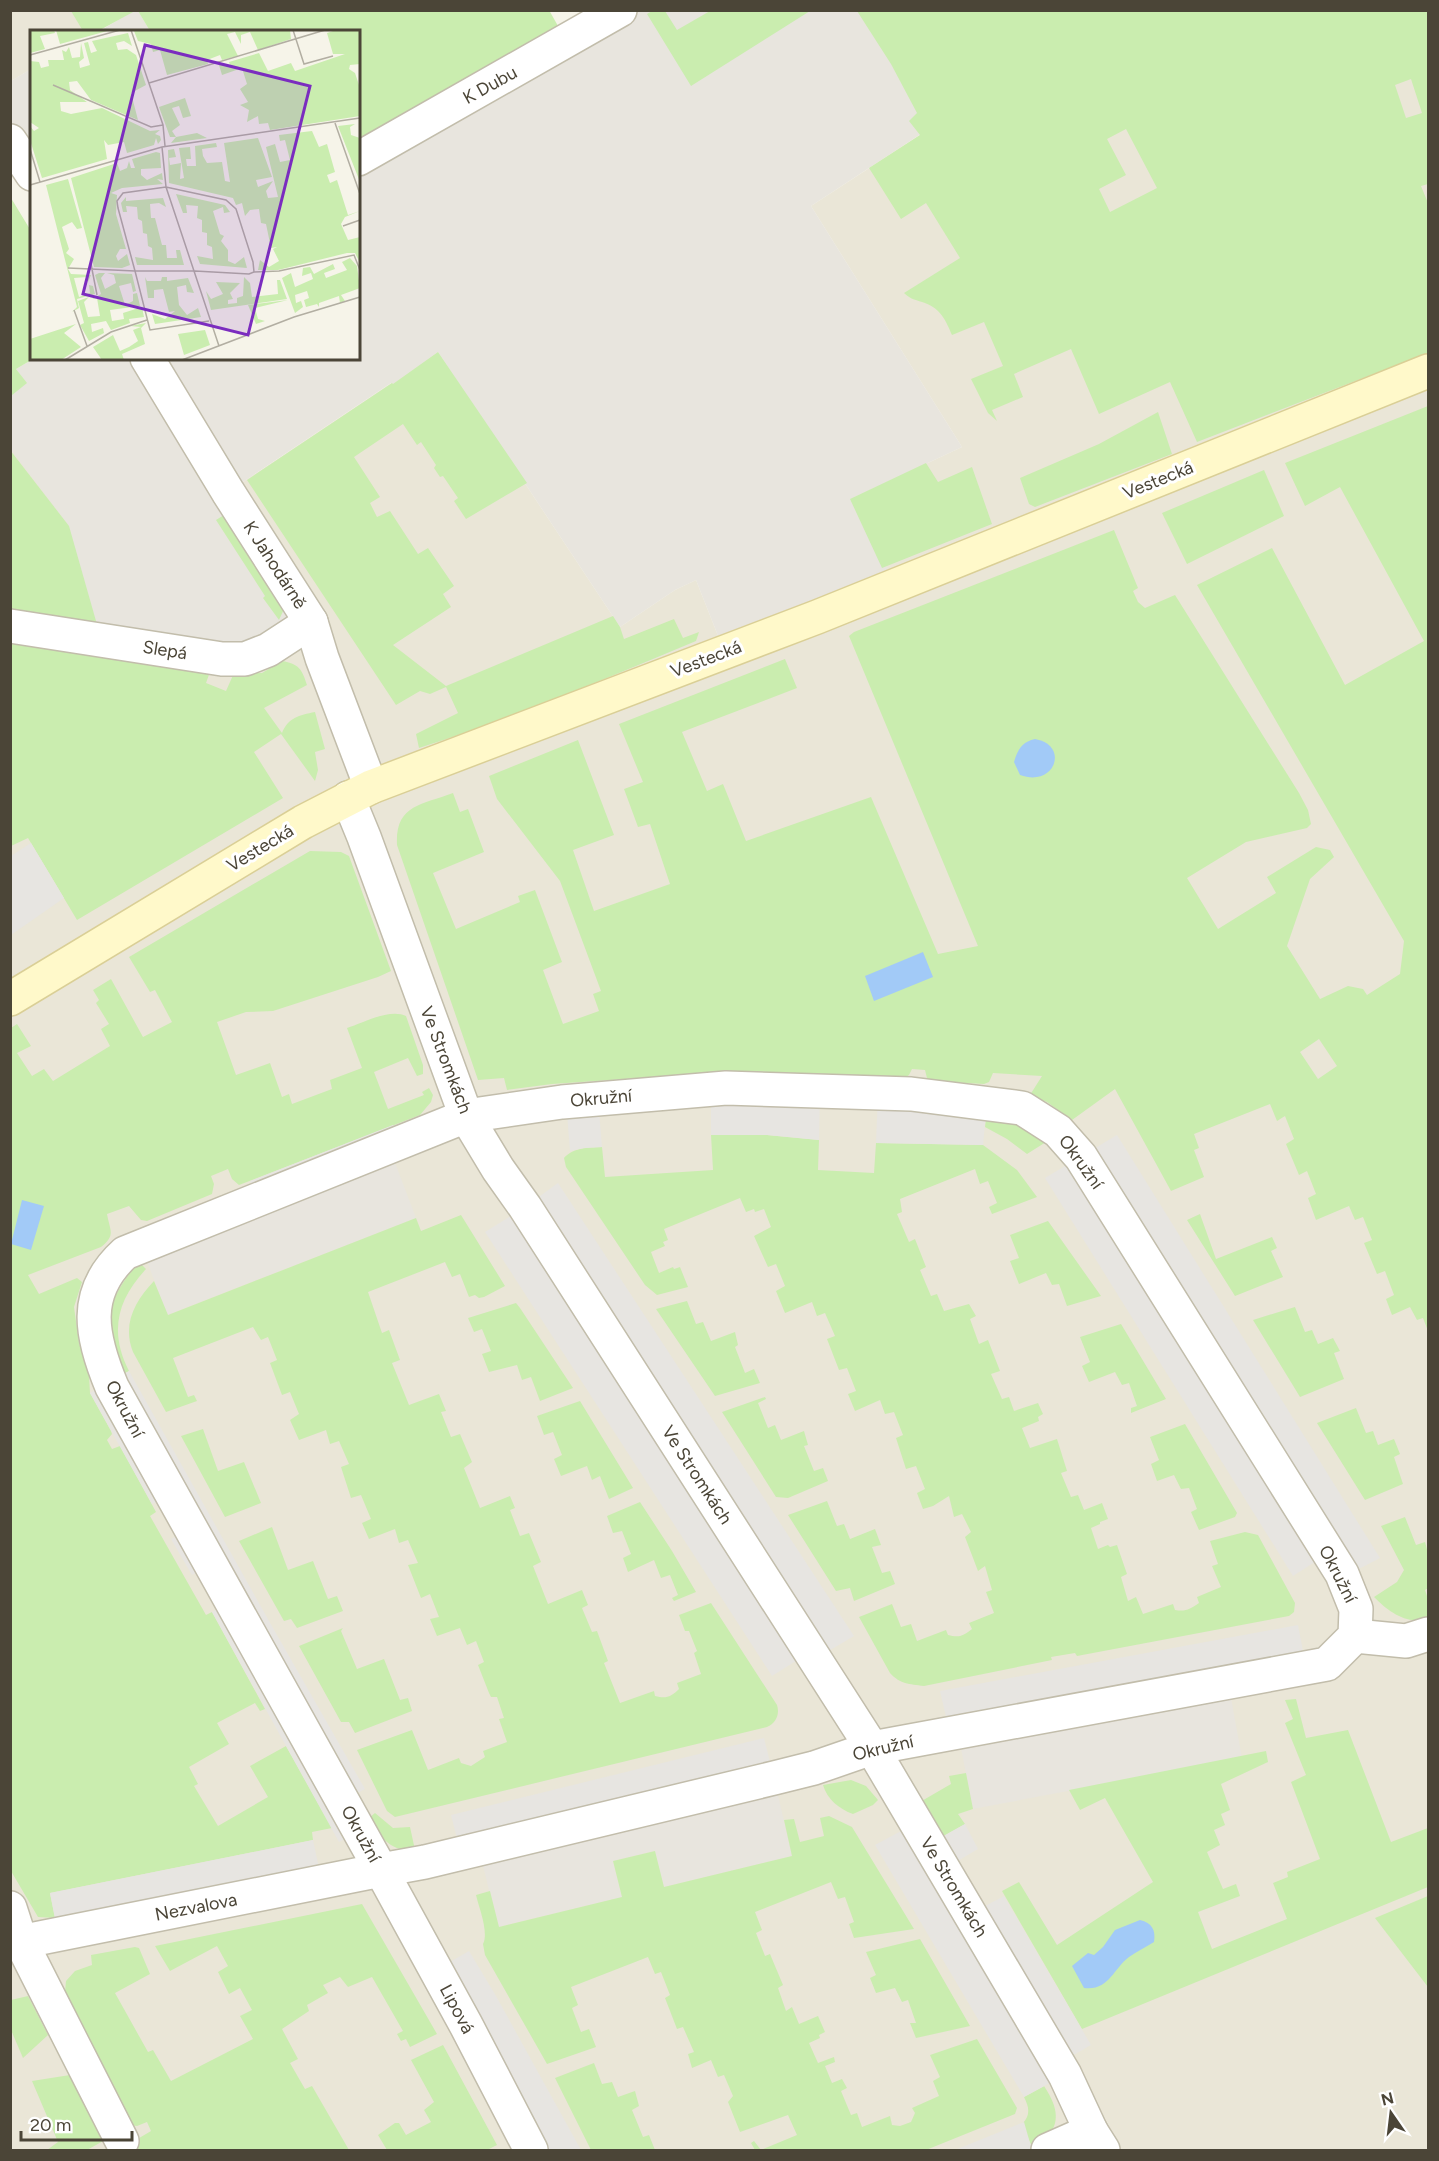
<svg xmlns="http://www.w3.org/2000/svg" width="1439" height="2161" viewBox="0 0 1439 2161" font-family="Figtree,sans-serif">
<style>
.residential{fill:#eae6d7}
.industrial{fill:#e8e5de}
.green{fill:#caedaf;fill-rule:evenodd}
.parking{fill:#e7e5e1}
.water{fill:#a2caf7}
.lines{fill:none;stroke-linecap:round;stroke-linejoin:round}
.street-casing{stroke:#c2bdab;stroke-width:36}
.secondary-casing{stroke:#dacf96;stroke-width:36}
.street{stroke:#fff;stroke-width:33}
.secondary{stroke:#fff9ca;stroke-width:33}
.labels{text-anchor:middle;stroke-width:6;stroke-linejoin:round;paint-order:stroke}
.street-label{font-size:18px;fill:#4b4537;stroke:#fff}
.inset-road{fill:none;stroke:#b2aea2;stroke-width:1.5}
.view{fill:#7b2cbf;fill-opacity:0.15;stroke:#7b2cbf;stroke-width:3}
.inset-edge{fill:none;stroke:#4b4537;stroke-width:3}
</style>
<rect width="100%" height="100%" fill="#f6f4e9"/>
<g class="residential">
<polygon points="11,11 135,11 98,31 32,32 31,69 11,81"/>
<polygon points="1428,41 1428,2150 11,2150 10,450 228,492 438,352 620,627 675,590 696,580 724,651 894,584 855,497 962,447 811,206 920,135"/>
</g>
<g class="industrial">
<polygon points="135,10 138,11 150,31 98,32"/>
<polygon points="620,11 893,11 956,111 811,206 962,447 855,497 895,585 724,651 696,580 675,590 620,627 438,352 393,384 391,383 228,492 311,622 268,650 98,639 69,526 11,450 11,396 26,383 16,369 33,359 358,358 359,159"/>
<polygon points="31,69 31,174 11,141 11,81"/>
<polygon points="389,1147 416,1218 167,1315 141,1245"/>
<polygon points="1228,1682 1242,1758 973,1809 958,1733"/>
<polygon points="774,1778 792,1856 664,1887 654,1851 613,1861 622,1897 498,1927 479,1849"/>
</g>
<g class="green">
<polygon points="549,10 558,26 359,140 358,32 150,31 138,11"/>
<polygon points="71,11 135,11 98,31 83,31"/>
<polygon points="652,11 665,11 677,30 710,11 810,11 691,86 647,14"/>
<path d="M 857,11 L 1428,11 L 1428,184 L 1421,186 L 1428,203 L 1428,353 L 1197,442 L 1170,382 L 1099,414 L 1071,349 L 1014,374 L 1023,397 L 992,410 L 997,421 L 988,413 L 971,379 L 1003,366 L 984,322 L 952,335 C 946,321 941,309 925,303 C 917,300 911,300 904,293 L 960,258 L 926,203 L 901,219 L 869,168 L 920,135 L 909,121 L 917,113 L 891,64 ZM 1411,79 L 1422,113 L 1406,118 L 1395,85 ZM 1126,129 L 1157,188 L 1110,212 L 1099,189 L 1126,175 L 1107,139 Z"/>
<polygon points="11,198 31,231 33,359 16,369 27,383 11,396"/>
<path d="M 438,352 L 527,483 L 466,519 L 454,501 L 458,498 L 443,476 L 440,477 L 434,468 L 436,465 L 421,442 L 417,445 L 403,424 L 354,457 L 380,497 L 370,503 L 377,517 L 390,511 L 418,554 L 428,548 L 454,586 L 443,594 L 451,607 L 393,645 L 446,686 L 613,616 L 620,627 L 624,639 L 674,619 L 683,638 L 699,632 L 696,641 C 605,679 513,718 419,748 L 416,734 L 458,713 L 446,687 L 430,694 L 420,691 L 396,705 L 247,480 L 392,383 L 393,384 Z"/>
<path d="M 1428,406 L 1428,1331 L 1423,1318 L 1417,1320 L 1410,1307 L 1392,1315 L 1386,1299 L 1394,1295 L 1385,1271 L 1377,1274 L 1364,1243 L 1372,1240 L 1363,1217 L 1355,1220 L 1349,1206 L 1316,1220 L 1308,1198 L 1316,1194 L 1307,1171 L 1299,1175 L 1286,1144 L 1294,1139 L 1285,1116 L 1277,1121 L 1270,1104 L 1194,1134 L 1199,1148 L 1194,1150 L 1204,1177 L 1171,1191 L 1115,1089 L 1072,1120 L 1047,1102 L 1030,1095 L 1042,1076 L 993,1073 L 989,1082 L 984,1084 L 931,1081 L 927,1078 L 925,1070 L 912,1069 L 909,1075 L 904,1078 L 742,1071 L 552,1084 L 507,1090 L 504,1078 L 478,1080 L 397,845 C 395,805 421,805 453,793 L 460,812 L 468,809 L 484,852 L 433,873 L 456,929 L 520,902 L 518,896 L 535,890 L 562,962 L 543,970 L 563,1024 L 599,1011 L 593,994 L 601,991 L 560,881 L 497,799 L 489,776 L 578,740 L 614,835 L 573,850 L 594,911 L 670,884 L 650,824 L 638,827 L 624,789 L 643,782 L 619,724 L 785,659 L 797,688 L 682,732 L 707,791 L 723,784 L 746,841 L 871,797 L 938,954 L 978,946 L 849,636 L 854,632 L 1114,530 L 1138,588 L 1133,591 L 1138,602 L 1145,608 L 1175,595 L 1299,793 L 1308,810 L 1311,824 L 1307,828 L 1246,842 L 1187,878 L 1218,929 L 1276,893 L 1267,877 L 1316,847 L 1330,850 L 1334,857 L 1310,879 L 1287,946 L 1320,999 L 1348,986 L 1363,989 L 1367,995 L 1400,974 L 1404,941 L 1197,585 L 1272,548 L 1345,685 L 1424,641 L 1340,487 L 1305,506 L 1285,463 ZM 1319,1039 L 1337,1066 L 1318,1079 L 1300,1052 Z"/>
<polygon points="1158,412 1172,454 1035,507 1029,504 1020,478 1099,444"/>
<polygon points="10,450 69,526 98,628 11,615"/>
<polygon points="926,463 938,482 972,467 992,524 882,568 850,499"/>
<polygon points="1264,470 1284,516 1187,564 1162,513"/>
<polygon points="224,515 284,609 279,620 263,598 265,596 216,520"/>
<path d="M 11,640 L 211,669 L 206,683 L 226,691 L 234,673 L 262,673 L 282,661 C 299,664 302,669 307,685 L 264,708 L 282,733 C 288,718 299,715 315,712 L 325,749 L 315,752 L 318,770 L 315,781 L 281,734 L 254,752 L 283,798 L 77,920 L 28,838 L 11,846 Z"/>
<path d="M 310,851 L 341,852 L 349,856 L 391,971 L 378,977 L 273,1011 L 246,1012 L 217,1022 L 236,1075 L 270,1063 L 282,1097 L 289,1094 L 292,1104 L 332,1089 L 330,1080 L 362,1068 L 347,1028 C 363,1023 390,1008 406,1016 L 423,1065 L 423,1074 L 417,1076 L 408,1058 L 374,1072 L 388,1109 L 424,1095 L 422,1092 L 429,1088 L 433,1095 L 431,1102 L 420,1115 L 239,1185 L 232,1179 L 228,1169 L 211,1176 L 214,1184 L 212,1194 L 147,1221 L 141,1220 L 129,1206 L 107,1214 C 110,1231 116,1235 101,1247 L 28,1275 L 39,1294 L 77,1278 L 82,1282 L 74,1307 L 79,1343 L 89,1375 L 90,1393 L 111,1431 L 112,1434 L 107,1440 L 112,1449 L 120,1446 L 156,1512 L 150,1516 L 206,1615 L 212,1612 L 265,1709 L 260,1711 L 255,1703 L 217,1723 L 229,1744 L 189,1767 L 198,1784 L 194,1786 L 218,1826 L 268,1797 L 250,1766 L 286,1746 L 332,1828 L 312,1832 L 313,1840 L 50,1893 L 55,1918 L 38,1917 L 11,1871 L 11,1028 L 17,1024 L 31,1046 L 17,1053 L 32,1076 L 44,1069 L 53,1081 L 110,1046 L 101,1029 L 109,1024 L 96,1003 L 99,1000 L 93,990 L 111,979 L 143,1037 L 172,1022 L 155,990 L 150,992 L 129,957 Z"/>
<polygon points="986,1119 1022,1125 1046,1142 1027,1154 1007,1139 985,1127"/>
<path d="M 711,1135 L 767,1135 L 819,1140 L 818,1170 L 874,1173 L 876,1143 L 983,1145 L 1017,1170 L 1037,1197 L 992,1214 L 989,1207 L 997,1203 L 988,1181 L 980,1184 L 975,1169 L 900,1199 L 902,1212 L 897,1214 L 909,1242 L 915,1239 L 926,1267 L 920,1270 L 931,1296 L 937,1294 L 944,1311 L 969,1304 L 976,1316 L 970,1319 L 979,1344 L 988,1340 L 1000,1371 L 991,1374 L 1002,1399 L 1009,1397 L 1014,1411 L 1038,1403 L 1043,1414 L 1038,1417 L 1039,1421 L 1022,1428 L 1030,1448 L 1057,1439 L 1067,1471 L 1061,1473 L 1071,1497 L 1078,1495 L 1084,1510 L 1102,1503 L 1108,1519 L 1100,1522 L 1100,1524 L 1091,1528 L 1098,1549 L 1108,1545 L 1110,1547 L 1117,1545 L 1127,1574 L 1121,1577 L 1128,1601 L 1136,1597 L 1143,1614 L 1173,1604 L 1175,1610 C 1186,1612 1190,1609 1199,1603 L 1197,1597 L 1221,1587 L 1212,1566 L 1218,1564 L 1210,1541 L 1245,1532 L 1258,1535 L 1295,1603 L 1294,1612 L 1289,1616 L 1077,1656 L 1075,1653 L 1051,1657 L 1052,1660 L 924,1686 C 909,1684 900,1684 890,1673 L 859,1617 L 892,1604 L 901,1627 L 911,1624 L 917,1641 L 946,1630 L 948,1635 C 959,1638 963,1636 972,1629 L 969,1623 L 994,1613 L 986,1592 L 992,1590 L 985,1566 L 978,1571 L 965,1537 L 971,1532 L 962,1514 L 954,1517 L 949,1496 L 933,1506 L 923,1509 L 917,1493 L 925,1489 L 916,1466 L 906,1469 L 896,1438 L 903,1435 L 894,1412 L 885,1414 L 880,1400 L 855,1411 L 848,1394 L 856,1391 L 847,1368 L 839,1370 L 827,1339 L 835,1336 L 825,1313 L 817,1316 L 812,1302 L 785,1313 L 776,1291 L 785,1286 L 776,1264 L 768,1267 L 754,1236 L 771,1227 L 764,1209 L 755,1212 L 754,1209 L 746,1212 L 740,1198 L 664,1229 L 668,1240 L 663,1242 L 665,1246 L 651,1252 L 659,1273 L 673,1267 L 674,1269 L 680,1267 L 688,1287 L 657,1295 L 645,1285 L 566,1167 L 564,1158 C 574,1147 588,1148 602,1147 L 605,1177 L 713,1170 Z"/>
<polygon points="1200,1214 1216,1259 1272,1237 1277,1248 1271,1251 1283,1277 1235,1296 1187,1220"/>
<path d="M 461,1215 L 505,1286 L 484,1297 L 479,1298 L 475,1295 L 469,1297 L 460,1274 L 452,1277 L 445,1262 L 368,1292 L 382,1333 L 389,1330 L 400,1360 L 392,1363 L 409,1405 L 439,1394 L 446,1411 L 441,1412 L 451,1437 L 460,1434 L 472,1462 L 464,1468 L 480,1508 L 510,1496 L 515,1508 L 510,1510 L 520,1536 L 529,1533 L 541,1562 L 533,1566 L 548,1604 L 582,1590 L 588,1605 L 582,1608 L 592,1632 L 597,1631 L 608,1661 L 604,1663 L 620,1703 L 654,1691 L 655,1696 C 666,1699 671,1697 679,1689 L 677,1683 L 701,1674 L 694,1653 L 697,1651 L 689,1631 L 685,1631 L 679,1615 L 711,1603 L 777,1705 C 780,1714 776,1723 767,1727 L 395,1817 L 387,1811 L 357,1750 L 412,1730 L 428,1770 L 459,1758 L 461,1763 L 471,1766 L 485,1757 L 483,1751 L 507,1742 L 499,1719 L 504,1718 L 497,1697 L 491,1697 L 489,1693 L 478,1665 L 484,1662 L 476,1641 L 467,1645 L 460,1628 L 437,1636 L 430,1619 L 439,1617 L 430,1594 L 421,1598 L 408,1565 L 418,1563 L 408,1540 L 399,1543 L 395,1529 L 369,1539 L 362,1523 L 371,1519 L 361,1495 L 351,1498 L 341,1467 L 349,1464 L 339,1441 L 330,1444 L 326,1430 L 299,1440 L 290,1420 L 299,1414 L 290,1392 L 282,1395 L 270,1363 L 277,1360 L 268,1337 L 261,1340 L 253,1327 L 173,1358 L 188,1397 L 194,1395 L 197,1401 L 166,1412 L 133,1352 C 122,1324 135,1301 154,1281 L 168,1315 L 416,1218 L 421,1231 Z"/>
<polygon points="1048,1221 1101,1296 1067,1306 1059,1284 1052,1285 1046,1273 1019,1284 1010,1261 1019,1258 1010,1235"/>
<path d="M 139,1262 L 146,1269 C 117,1300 109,1332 129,1371 L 120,1376 C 117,1361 111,1345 109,1330 C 106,1305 123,1280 139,1262 Z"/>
<polygon points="687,1301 696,1324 703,1322 711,1341 735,1332 738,1345 735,1347 745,1373 754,1369 760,1383 715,1396 656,1309"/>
<polygon points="516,1303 520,1308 573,1388 540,1401 531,1377 522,1380 517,1365 489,1372 482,1354 491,1351 482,1329 474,1332 468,1318"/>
<polygon points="1295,1307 1305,1332 1312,1330 1318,1344 1333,1338 1340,1351 1334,1353 1344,1379 1300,1397 1253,1320"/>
<polygon points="1121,1324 1166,1399 1131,1413 1131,1408 1137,1406 1129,1383 1122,1385 1115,1372 1089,1382 1082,1366 1090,1362 1080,1337"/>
<polygon points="765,1397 766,1399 758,1403 768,1428 775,1425 781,1440 804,1431 808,1445 804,1446 814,1471 823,1468 828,1481 788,1498 776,1497 722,1412"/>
<polygon points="580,1401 633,1488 609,1499 600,1476 592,1480 587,1466 561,1476 554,1459 562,1455 553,1432 544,1435 537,1416"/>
<polygon points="1356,1408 1366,1433 1373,1431 1378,1445 1394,1439 1400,1454 1394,1457 1403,1484 1365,1500 1317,1423"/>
<polygon points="1185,1424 1237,1513 1235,1517 1199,1530 1191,1512 1197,1509 1189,1488 1181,1489 1174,1475 1157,1481 1151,1464 1159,1460 1150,1437"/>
<polygon points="203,1429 218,1471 244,1462 261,1503 225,1517 181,1436"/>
<polygon points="827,1501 837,1526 844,1524 850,1539 875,1529 881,1545 872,1547 882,1573 890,1571 895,1584 854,1601 850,1588 836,1591 788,1515"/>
<polygon points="640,1502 672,1551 696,1592 674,1601 672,1598 678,1595 670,1575 661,1578 654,1560 628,1572 623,1558 631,1554 622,1531 613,1533 607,1516"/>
<path d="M 1405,1517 L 1416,1545 L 1425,1542 L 1428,1553 L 1428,1588 L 1425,1590 L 1428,1599 L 1428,1618 C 1407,1626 1388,1611 1374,1597 L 1397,1582 L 1404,1570 L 1381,1526 Z"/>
<polygon points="272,1527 288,1570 313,1561 328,1599 337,1596 343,1611 297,1628 291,1619 284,1621 239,1541"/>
<polygon points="343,1628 341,1631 357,1669 384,1659 400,1700 408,1698 412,1711 355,1733 349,1722 341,1722 299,1646"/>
<polygon points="1296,1699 1306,1738 1348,1730 1391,1842 1428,1828 1428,1887 1082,2029 1002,1891 1019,1882 1057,1945 1153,1882 1105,1798 1080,1810 1069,1790 1266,1751 1268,1762 1221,1784 1230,1810 1221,1814 1225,1825 1214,1830 1220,1845 1207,1852 1223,1889 1236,1884 1240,1896 1198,1912 1212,1949 1287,1919 1273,1883 1288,1877 1287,1872 1320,1859 1291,1782 1306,1775 1285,1723 1293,1719 1285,1700"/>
<polygon points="966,1773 973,1809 958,1814 965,1824 940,1838 920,1802 951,1784 949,1776"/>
<path d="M 851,1780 L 866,1786 L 878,1800 L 873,1805 L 853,1814 C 839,1809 827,1799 823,1785 Z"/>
<path d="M 375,1813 L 393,1828 L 410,1827 L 415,1850 C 390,1852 380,1837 369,1818 Z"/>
<path d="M 829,1816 L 852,1827 L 914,1929 L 854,1938 L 849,1924 L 854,1922 L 845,1897 L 838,1899 L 831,1882 L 755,1912 L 762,1930 L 756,1933 L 765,1956 L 770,1954 L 783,1985 L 778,1988 L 786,2011 L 792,2007 L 799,2024 L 818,2016 L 825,2032 L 819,2035 L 820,2038 L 809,2043 L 818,2063 L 834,2057 L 835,2062 L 825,2066 L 832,2083 L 842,2079 L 847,2088 L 841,2091 L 851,2115 L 857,2113 L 862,2127 L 890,2116 L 892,2125 L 900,2126 L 911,2122 L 915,2113 L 912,2108 L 939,2096 L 933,2081 L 940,2077 L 930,2055 L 977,2039 L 1017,2108 L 1015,2114 L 926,2150 L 755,2150 L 751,2143 L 754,2141 L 761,2150 L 797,2135 L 788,2115 L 740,2132 L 728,2102 L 733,2096 L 724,2075 L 718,2077 L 711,2060 L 692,2068 L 688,2054 L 694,2052 L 683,2027 L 677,2029 L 665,1998 L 670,1995 L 661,1972 L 655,1974 L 648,1957 L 571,1987 L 578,2005 L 572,2008 L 581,2032 L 589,2029 L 596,2047 L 547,2064 L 485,1955 L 483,1944 C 489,1932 479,1908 476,1895 L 490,1891 L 499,1927 L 622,1897 L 613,1861 L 655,1851 L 664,1887 L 792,1856 L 784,1820 L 794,1819 L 800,1842 L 824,1836 L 820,1818 Z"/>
<polygon points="1428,1896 1428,1987 1375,1918"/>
<polygon points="362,1904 437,2034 410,2047 406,2039 401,2041 397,2034 403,2031 372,1977 348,1987 340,1977 323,1985 328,1993 307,2005 309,2011 282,2029 298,2059 290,2063 305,2089 312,2086 349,2150 119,2150 151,2131 147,2122 137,2126 129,2125 64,2003 66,1981 75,1971 92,1965 91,1955 135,1947 139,1948 150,1974 115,1993 148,2052 153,2050 171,2081 253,2039 240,2016 252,2010 240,1988 229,1994 218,1972 228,1966 217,1946 170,1971 155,1946"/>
<polygon points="920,1939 970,2026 916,2038 910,2023 916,2023 908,2000 902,2002 895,1988 876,1993 870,1978 876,1975 866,1952"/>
<polygon points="28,1996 48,2035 23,2058 11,2030 11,2000"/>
<polygon points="443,2045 497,2145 487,2150 387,2150 378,2135 395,2123 399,2123 406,2135 431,2122 424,2110 434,2102 411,2060"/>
<polygon points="594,2063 602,2084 612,2082 618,2097 635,2091 639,2106 632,2110 643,2137 649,2135 655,2150 591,2150 555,2078"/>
<polygon points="70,2075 105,2140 87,2150 47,2150 58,2142 32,2081"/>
<path d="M 1044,2086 C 1061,2111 1062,2132 1032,2147 L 1022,2124 C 1031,2115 1029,2107 1024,2097 Z"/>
</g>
<g class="parking">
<polygon points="31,843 64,898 11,935 11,856"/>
<polygon points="711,1089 820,1091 819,1140 767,1135 711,1135"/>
<polygon points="878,1094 987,1103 983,1145 876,1143"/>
<polygon points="598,1098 602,1147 584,1148 570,1151 566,1101"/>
<polygon points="393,1125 401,1142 257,1199 250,1181"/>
<polygon points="1117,1135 1380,1558 1343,1577 1329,1553 1293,1576 1045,1178"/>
<polygon points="558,1183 854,1636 815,1659 810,1652 772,1676 485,1232 525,1207"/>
<polygon points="129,1371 269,1621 365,1789 343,1801 351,1836 339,1842 212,1612 232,1601 212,1565 192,1575 171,1539 192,1529 172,1494 152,1504 90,1393"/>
<polygon points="1298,1625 1306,1667 950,1734 940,1691"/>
<polygon points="764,1738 774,1778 461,1854 451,1815"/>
<polygon points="916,1823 940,1838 965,1824 978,1849 944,1869 970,1914 1004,1896 1091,2045 1058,2064 1065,2075 1024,2097 875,1845"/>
<polygon points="313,1840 322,1882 58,1934 50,1893"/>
<polygon points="469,1951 496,1996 581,2150 524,2150 436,1970"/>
<polygon points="1024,2122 1032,2150 955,2150"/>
</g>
<g class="water">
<path d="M 1035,739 C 1070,745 1055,788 1020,775 L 1014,762 C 1018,749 1022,742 1035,739 Z"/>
<polygon points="923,952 933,977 874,1001 865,976"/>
<polygon points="22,1200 44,1206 31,1250 11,1244"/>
<path d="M 1140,1920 C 1152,1923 1156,1930 1154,1942 C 1146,1947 1136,1952 1129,1957 C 1113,1969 1109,1991 1084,1988 L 1072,1966 L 1088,1953 L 1094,1955 L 1103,1947 L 1115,1930 Z"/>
</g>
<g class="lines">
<g class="street-casing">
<g id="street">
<polyline points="10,141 32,174"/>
<polyline points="358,159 620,10"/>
<polyline points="147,358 228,492 311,622 322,658 371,787"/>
<polyline points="10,626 222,659 245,659 268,650 311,622"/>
<polyline points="348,798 364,837 466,1116 498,1169 525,1207 872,1748 1065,2075 1091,2131 1103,2150"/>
<polyline points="1355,1636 1406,1641 1428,1634"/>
<polyline points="10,1908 21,1942 122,2141"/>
<path d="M 10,1944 L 381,1870 L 425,1862 L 774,1778 L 814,1768 L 872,1748 L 1327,1664 L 1355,1636 L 1356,1609 L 1342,1574 L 1081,1157 L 1058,1131 L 1022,1108 L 911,1094 L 726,1088 L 562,1102 L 466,1116 L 125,1253 C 81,1293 91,1337 112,1387 L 381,1870 L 466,2025 L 531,2150"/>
<polyline points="1048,2150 1091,2131"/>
</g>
</g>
<g class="secondary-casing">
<polyline id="secondary" points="10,999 303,822 371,787 817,617 1428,371"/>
</g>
<use href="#street" class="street"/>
<use href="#secondary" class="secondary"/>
</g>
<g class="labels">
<g class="street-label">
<text transform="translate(490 85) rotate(-29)" y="6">K Dubu</text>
<text transform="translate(1158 480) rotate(-22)" y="6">Vestecká</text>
<text transform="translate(275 565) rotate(57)" y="6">K Jahodárně</text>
<text transform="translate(165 650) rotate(9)" y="6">Slepá</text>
<text transform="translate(706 659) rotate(-21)" y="6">Vestecká</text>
<text transform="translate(260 848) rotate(-31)" y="6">Vestecká</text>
<text transform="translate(446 1060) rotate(69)" y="6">Ve Stromkách</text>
<text transform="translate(601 1098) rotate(-5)" y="6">Okružní</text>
<text transform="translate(1081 1162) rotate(54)" y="6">Okružní</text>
<text transform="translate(125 1409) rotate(62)" y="6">Okružní</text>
<text transform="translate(697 1475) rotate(57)" y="6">Ve Stromkách</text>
<text transform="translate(1338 1574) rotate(63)" y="6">Okružní</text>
<text transform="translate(883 1748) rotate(-13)" y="6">Okružní</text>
<text transform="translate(361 1834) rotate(61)" y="6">Okružní</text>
<text transform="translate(954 1887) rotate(59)" y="6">Ve Stromkách</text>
<text transform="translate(196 1907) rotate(-11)" y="6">Nezvalova</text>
<text transform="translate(457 2009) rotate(62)" y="6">Lipová</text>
</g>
</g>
<g transform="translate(30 30)">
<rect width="330" height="330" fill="#f6f4e9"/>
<path d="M 0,0 L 24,0 L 25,3 L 10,6 L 15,19 L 0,23 ZM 26,0 L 81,0 L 30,14 ZM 260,0 L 261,9 L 228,20 L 220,2 L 211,5 L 211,14 L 205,2 L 197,4 L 208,26 L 192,30 L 190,25 L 177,30 L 178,34 L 137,45 L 130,20 L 123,22 L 121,14 L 108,11 L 104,1 ZM 306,0 L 330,0 L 330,34 L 320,35 L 319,39 L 325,43 L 330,58 L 330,86 L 240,100 L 238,93 L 229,94 L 228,86 L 217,92 L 219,80 L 210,75 L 218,72 L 210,59 L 217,54 L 212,38 L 192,45 L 189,35 L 200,35 L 199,32 L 229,23 L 238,41 L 261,33 L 265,41 L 315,24 L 303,24 L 297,3 ZM 98,3 L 102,16 L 94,11 L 86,13 L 88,20 L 97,19 L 106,25 L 116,55 L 101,63 L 108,90 L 61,70 L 47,51 L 39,52 L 40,60 L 57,72 L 30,72 L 31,81 L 41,84 L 72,78 L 120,101 L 130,100 L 125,104 L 130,106 L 131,110 L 128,114 L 126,108 L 124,115 L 97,123 L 94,112 L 78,115 L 74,110 L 77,129 L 12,148 L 0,110 L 0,96 L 4,101 L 9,98 L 0,92 L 0,31 L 9,32 L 11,38 L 19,36 L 18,30 L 34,30 L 32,20 L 36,22 L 39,17 L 42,28 L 50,27 L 51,13 L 54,28 L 49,32 L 50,38 L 60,35 L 54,13 L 58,12 L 61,23 L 67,21 L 62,11 ZM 155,68 L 161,86 L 153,88 L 149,76 L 142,78 L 150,95 L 142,101 L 146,107 L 167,103 L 177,108 L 141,113 L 146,107 L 140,107 L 129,77 ZM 325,94 L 320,97 L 321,105 L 330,108 L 330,152 L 308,96 ZM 282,101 L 289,117 L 297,114 L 305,142 L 297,145 L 300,153 L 307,150 L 318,185 L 330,181 L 315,187 L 311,194 L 318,210 L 330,207 L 330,233 L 325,223 L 317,223 L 248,240 L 228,240 L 230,230 L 239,237 L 249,231 L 243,219 L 247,217 L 241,218 L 236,194 L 231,193 L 229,179 L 220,180 L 215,186 L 212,173 L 206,175 L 203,168 L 139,153 L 138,120 L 144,119 L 146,127 L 139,128 L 140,135 L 151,133 L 150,149 L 154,148 L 149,118 L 160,117 L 161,129 L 156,129 L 157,136 L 166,136 L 165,116 L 186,113 L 187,117 L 172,119 L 173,126 L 177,133 L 192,132 L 195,151 L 200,152 L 194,113 L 228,108 L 242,147 L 226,150 L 228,157 L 243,151 L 236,161 L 238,168 L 248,167 L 236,117 L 245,114 L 250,132 L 260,130 L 255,110 L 250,111 L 249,105 ZM 126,122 L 130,123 L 131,138 L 111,139 L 111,145 L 117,150 L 132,143 L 133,150 L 127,149 L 133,154 L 92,158 L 81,163 L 87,165 L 86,184 L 96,219 L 90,219 L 86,226 L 88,231 L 97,224 L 100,235 L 92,238 L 64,237 L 41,148 L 87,133 L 90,141 L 97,138 L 99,131 L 101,138 L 105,138 L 102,129 ZM 38,149 L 52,198 L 47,199 L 42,192 L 32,197 L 39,219 L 36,223 L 44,229 L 38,239 L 41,244 L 61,245 L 58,252 L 57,247 L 44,248 L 49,267 L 60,263 L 59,255 L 63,256 L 65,264 L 47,269 L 49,278 L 42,282 L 47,277 L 16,155 ZM 146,164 L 195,175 L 200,182 L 194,183 L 193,177 L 183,181 L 190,204 L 194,206 L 191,211 L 198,220 L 198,231 L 205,234 L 214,227 L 217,238 L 170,234 L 167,226 L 183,229 L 182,217 L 177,215 L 177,203 L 172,202 L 172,190 L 167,188 L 168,176 L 156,175 L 157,183 L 153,183 ZM 96,167 L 96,171 L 133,168 L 136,177 L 129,173 L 120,174 L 121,188 L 125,188 L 132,215 L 136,215 L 137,228 L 147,228 L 146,220 L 150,220 L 154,235 L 107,235 L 105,227 L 123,230 L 122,218 L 118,216 L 117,204 L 113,203 L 112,191 L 108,189 L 107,177 L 96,176 L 97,182 L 93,182 L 91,173 ZM 320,228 L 327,236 L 330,258 L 311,265 L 315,271 L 310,273 L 309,266 L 289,273 L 289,277 L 287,274 L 276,277 L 274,270 L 279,268 L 277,261 L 265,265 L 266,273 L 271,271 L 273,277 L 265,283 L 252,248 L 261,243 L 265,257 L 283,249 L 281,243 L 272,246 L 273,238 L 280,237 L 284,244 L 303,234 L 305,239 L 294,243 L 296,248 L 317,240 L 312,232 ZM 69,243 L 75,243 L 71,248 L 75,259 L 86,253 L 84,245 L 77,243 L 102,244 L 106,261 L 103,262 L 101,253 L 89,256 L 95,275 L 103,271 L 103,264 L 107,263 L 110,276 L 80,280 L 82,291 L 94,289 L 93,283 L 112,277 L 114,287 L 99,289 L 100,293 L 81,300 L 76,291 L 61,294 L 62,302 L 73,298 L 74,303 L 59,311 L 50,295 L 54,293 L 48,271 L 59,267 L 54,272 L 58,287 L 70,286 L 67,268 L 62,269 L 71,264 L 65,245 ZM 115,247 L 117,251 L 131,251 L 132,247 L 137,247 L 137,251 L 158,248 L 164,263 L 157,262 L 156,255 L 147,257 L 149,275 L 157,285 L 168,278 L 171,287 L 125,294 L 122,284 L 135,289 L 145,281 L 139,282 L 133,259 L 124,260 L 124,268 L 118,268 ZM 214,247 L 220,253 L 222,267 L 248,264 L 247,250 L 250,250 L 257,269 L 181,280 L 176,261 L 181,269 L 193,264 L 186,252 L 210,253 L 200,263 L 203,269 L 198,270 L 198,274 L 207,273 L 207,268 L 213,266 ZM 258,270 L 225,278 L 228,289 L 235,291 L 226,294 L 218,275 ZM 116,293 L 111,298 L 115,314 L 92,324 L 94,330 L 72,330 L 63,317 L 83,305 L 90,321 L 99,317 L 108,311 L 103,300 L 111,297 L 100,296 ZM 46,294 L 34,303 L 51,317 L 31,330 L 0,330 L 0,309 ZM 175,300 L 180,315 L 154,325 L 148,304 Z" fill="#caedaf"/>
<path class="inset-road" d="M 101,0 L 133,95 L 135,116M 263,0 L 274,34 L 303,26M 0,25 L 90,0M 119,53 L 295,0M 23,55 L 121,97 L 133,95M 305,93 L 330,164M 132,117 L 136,157 L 189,316M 0,119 L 10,152M 0,155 L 132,117 L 330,88M 313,196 L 330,190M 61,234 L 67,265M 38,238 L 105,241 L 165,241 L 219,244 L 224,242 L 223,232 L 206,179 L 196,170 L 136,157 L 93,163 L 87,171 L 88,178 L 105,241 L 120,300 L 179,291M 224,242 L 249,241 L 324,225 L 330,240M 44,280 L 57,316M 35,330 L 81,302 L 117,290M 152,330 L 264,287 L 330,267"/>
<path class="view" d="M 115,15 L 280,56 L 218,305 L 53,264 Z"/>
<rect width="330" height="330" class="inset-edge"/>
</g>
<rect width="1439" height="2161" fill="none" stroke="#4b4537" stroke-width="24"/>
<g transform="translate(1391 2113) rotate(346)" stroke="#ffffff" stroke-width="4.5" paint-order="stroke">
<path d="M0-4.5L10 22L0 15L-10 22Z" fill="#4b4537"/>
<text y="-9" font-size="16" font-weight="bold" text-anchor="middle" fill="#4b4537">N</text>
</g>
<path d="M21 2131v9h111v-9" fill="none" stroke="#4b4537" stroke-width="3"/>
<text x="30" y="2131" font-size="18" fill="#4b4537" stroke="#ffffff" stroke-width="4.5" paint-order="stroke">20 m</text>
</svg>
